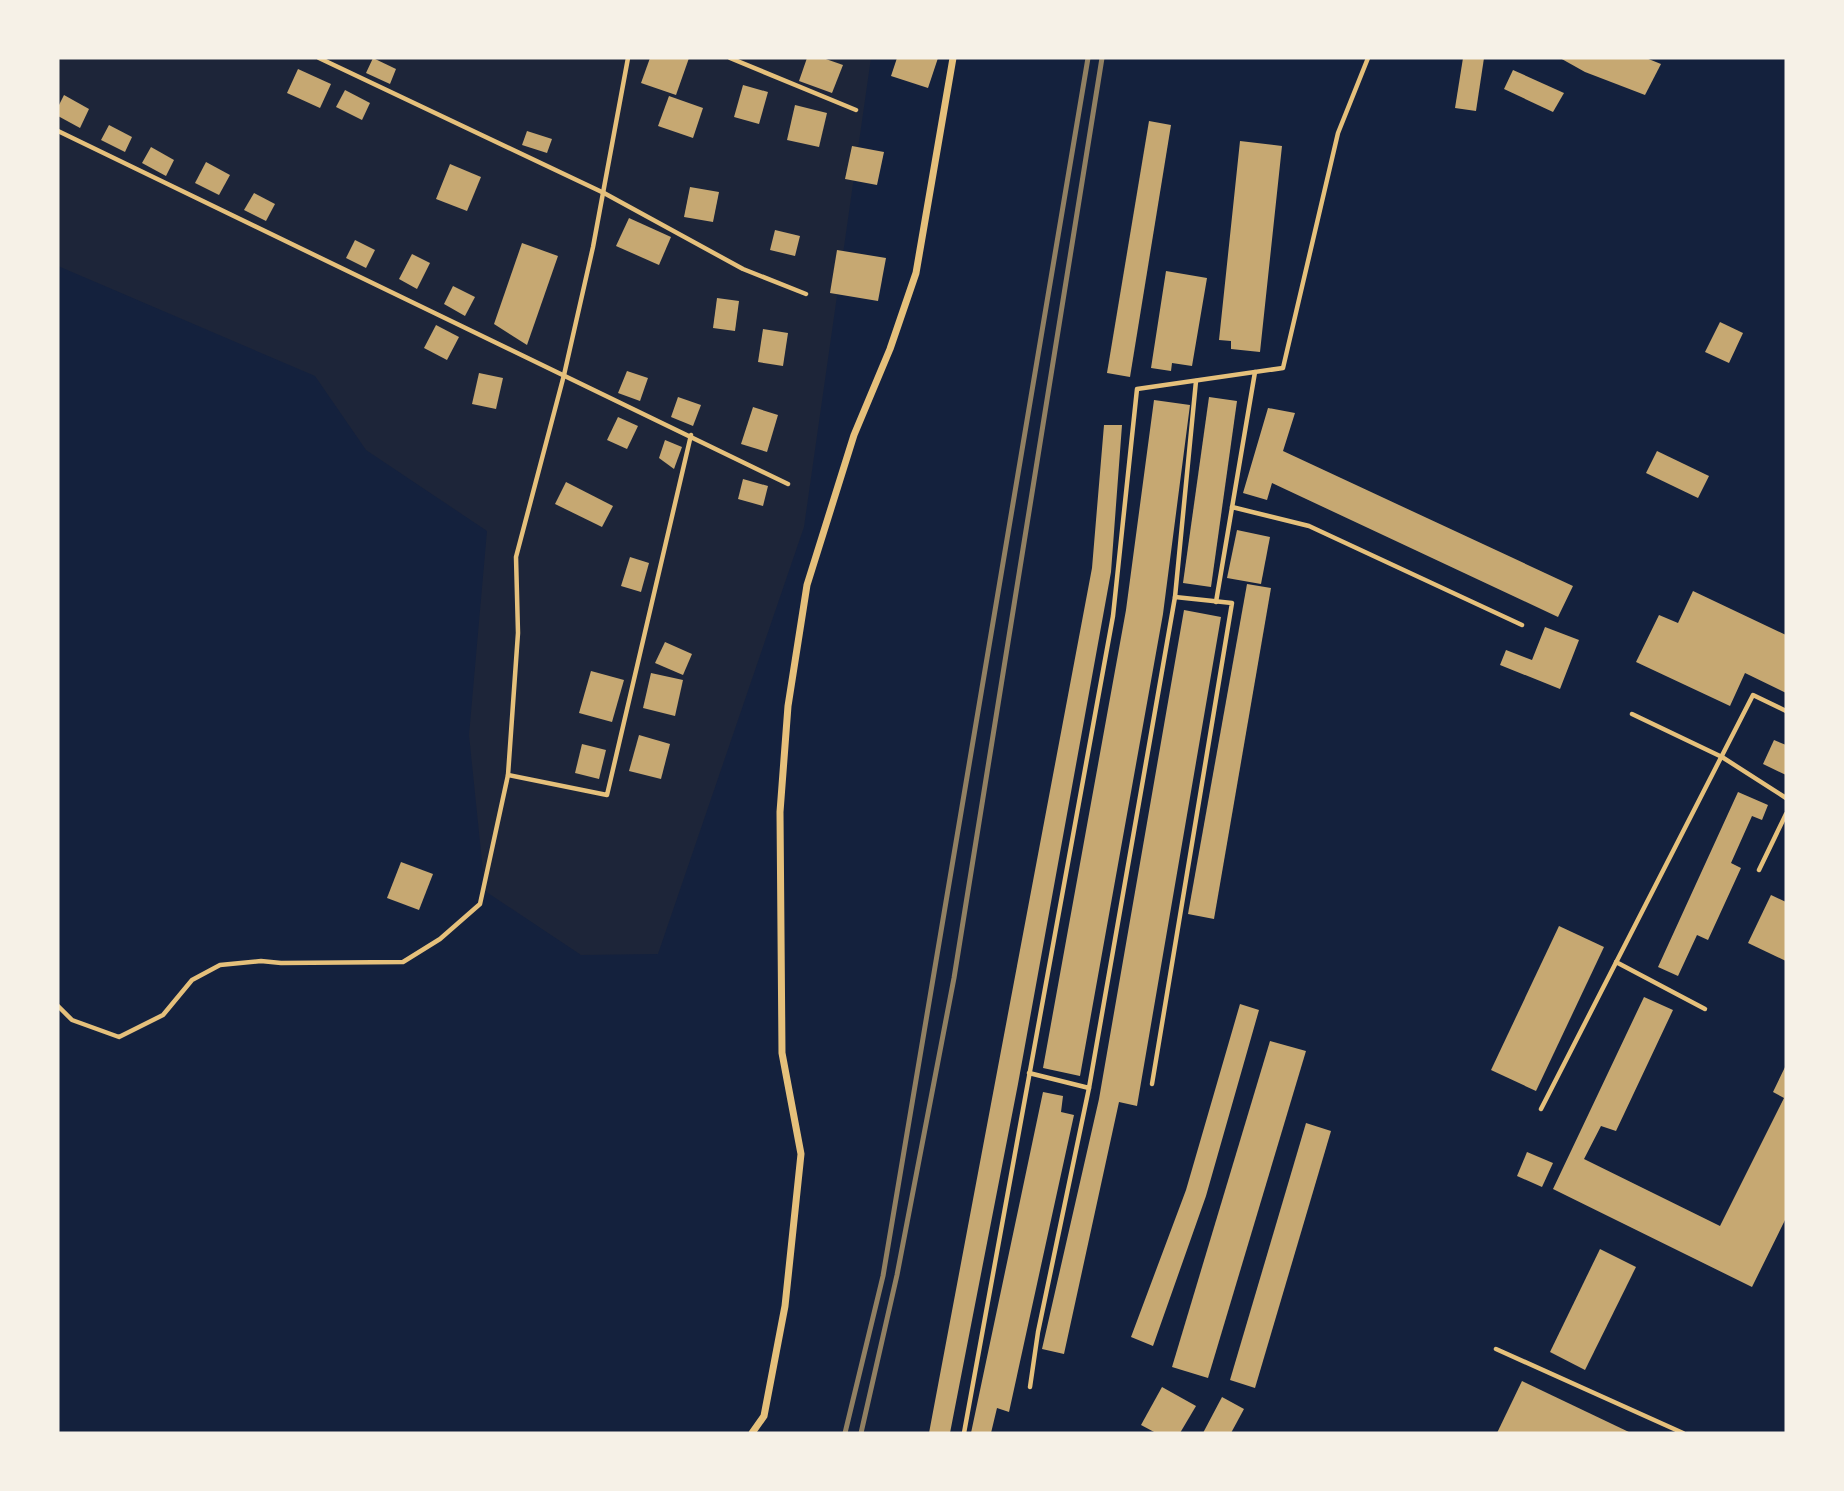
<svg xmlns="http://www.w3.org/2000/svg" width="1844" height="1491" viewBox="0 0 1844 1491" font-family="Georgia,serif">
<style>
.green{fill:#1d2539}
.building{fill:#c6a872}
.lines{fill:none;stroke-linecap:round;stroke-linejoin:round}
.service{stroke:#e5c07b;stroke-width:4.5}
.minor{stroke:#e5c07b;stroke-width:7}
.rail{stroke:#918062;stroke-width:5}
</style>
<rect width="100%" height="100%" fill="#14213d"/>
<polygon class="green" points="58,58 871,58 804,527 658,954 581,955 485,891 469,735 487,531 366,450 315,376 58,266"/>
<g class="building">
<polygon points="373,58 396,69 390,84 366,73"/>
<polygon points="650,58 689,58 676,95 641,83"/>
<polygon points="807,58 823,58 843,65 832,93 799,81"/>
<polygon points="897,58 938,58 928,88 891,76"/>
<polygon points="1463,58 1484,58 1476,111 1455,108"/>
<polygon points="1560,58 1646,58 1661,64 1645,95 1585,72"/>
<polygon points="298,69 331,84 320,108 287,93"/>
<polygon points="1513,70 1564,93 1553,112 1504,89"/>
<polygon points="743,85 768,92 759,124 734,117"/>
<polygon points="345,90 370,103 362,120 336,107"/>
<polygon points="64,95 89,109 80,128 58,116 58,107"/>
<polygon points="669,96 703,108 693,138 658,126"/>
<polygon points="795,105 827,113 819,147 787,140"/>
<polygon points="1149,121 1171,125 1130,377 1107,373"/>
<polygon points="109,125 132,137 125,152 101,140"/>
<polygon points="527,131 552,139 547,153 522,145"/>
<polygon points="1240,141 1282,146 1260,352 1231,349 1231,341 1219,340"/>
<polygon points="852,146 884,152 877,185 845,179"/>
<polygon points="151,147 174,160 166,176 142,163"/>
<polygon points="206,162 230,175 219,195 195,183"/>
<polygon points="450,164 481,177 467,211 436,199"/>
<polygon points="690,187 719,192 713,222 684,217"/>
<polygon points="254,193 275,204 266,221 244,210"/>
<polygon points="629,218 671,237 659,265 616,246"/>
<polygon points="775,230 800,236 795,256 770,250"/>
<polygon points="355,240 375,250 366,268 346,258"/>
<polygon points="522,243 558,256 527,345 494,324"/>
<polygon points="837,250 886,258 878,301 830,293"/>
<polygon points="412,254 430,263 417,289 399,279"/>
<polygon points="1166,271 1207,278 1192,366 1172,363 1171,371 1151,368"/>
<polygon points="453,286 475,297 465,316 444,304"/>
<polygon points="717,298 739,301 735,331 713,328"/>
<polygon points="1720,322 1743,333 1729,363 1705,352"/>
<polygon points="436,325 459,337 447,360 424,348"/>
<polygon points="763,329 788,333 783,366 758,362"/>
<polygon points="627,371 648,378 640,401 618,393"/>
<polygon points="479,373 503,378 496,409 472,404"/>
<polygon points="678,397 701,405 693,426 671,417"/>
<polygon points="1209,397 1237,401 1211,587 1183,583"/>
<polygon points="1154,400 1190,405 1163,614 1080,1076 1043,1068 1126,610"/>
<polygon points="753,407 778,415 767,452 741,444"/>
<polygon points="1268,408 1295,413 1283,451 1573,586 1558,617 1272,483 1267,500 1243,493"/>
<polygon points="618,417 638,426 627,449 607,440"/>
<polygon points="1104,425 1122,425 1111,572 1018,1084 950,1433 929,1433 1092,568"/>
<polygon points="665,440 682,447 674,469 659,458"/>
<polygon points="1657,451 1709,476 1698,498 1646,473"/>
<polygon points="743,479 768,486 763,506 738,499"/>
<polygon points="566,482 613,506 602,527 555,504"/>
<polygon points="1237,530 1270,537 1261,584 1227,578"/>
<polygon points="630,557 649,563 641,592 621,586"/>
<polygon points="1247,584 1271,588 1214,919 1188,914"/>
<polygon points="1693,591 1786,635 1786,693 1745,673 1730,706 1636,662 1659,615 1678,623"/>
<polygon points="1184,610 1221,617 1137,1106 1119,1102 1064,1354 1042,1349 1099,1099"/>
<polygon points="1545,627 1579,640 1560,689 1500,665 1506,650 1532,660"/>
<polygon points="665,642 692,654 683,675 655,663"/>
<polygon points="591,671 624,680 612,722 579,713"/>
<polygon points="651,673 683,680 675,716 643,708"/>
<polygon points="639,735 670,744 661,779 629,771"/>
<polygon points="1774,740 1786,745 1786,775 1763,764"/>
<polygon points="582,744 606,750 599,779 575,773"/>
<polygon points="1738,792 1768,805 1762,820 1752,816 1731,863 1741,868 1708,940 1697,935 1678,976 1658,967"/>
<polygon points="401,862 433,874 419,910 387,898"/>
<polygon points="1771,895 1786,902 1786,961 1748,943"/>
<polygon points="1559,926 1604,947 1536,1091 1491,1070"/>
<polygon points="1644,997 1673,1010 1616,1131 1601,1126 1584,1159 1720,1226 1784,1098 1773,1092 1786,1065 1786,1218 1752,1287 1553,1189"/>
<polygon points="1240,1004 1259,1010 1206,1196 1153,1346 1131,1337 1186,1190"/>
<polygon points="1270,1041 1306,1051 1208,1378 1172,1367"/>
<polygon points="1043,1092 1063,1096 1061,1112 1074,1115 1009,1412 997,1408 991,1433 971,1433"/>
<polygon points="1306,1123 1331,1131 1255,1388 1230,1380"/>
<polygon points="1527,1152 1553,1163 1542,1187 1517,1176"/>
<polygon points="1600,1249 1636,1267 1585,1370 1550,1352"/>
<polygon points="1522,1381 1631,1433 1497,1433"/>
<polygon points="1162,1387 1196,1406 1180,1433 1156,1433 1141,1425"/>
<polygon points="1222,1397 1244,1409 1231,1433 1203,1433"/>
</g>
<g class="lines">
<g class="service">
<polyline points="319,58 604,193 743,269 806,294"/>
<polyline points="730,58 856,110"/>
<polyline points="58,131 788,484"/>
<polyline points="1232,507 1309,526 1522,625"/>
<polyline points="1216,602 1255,372"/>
<polyline points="1632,714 1722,757 1786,798"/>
<polyline points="508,775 607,795 691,435"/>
<polyline points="1759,870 1786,814"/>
<polyline points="1616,962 1705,1009"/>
<polyline points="58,1006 72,1020 119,1037 163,1015 192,980 220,965 261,961 281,963 403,962 440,939 480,904 508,775 518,633 516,557 564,375 593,247 628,58"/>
<polyline points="1029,1073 1089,1088 1175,597 1196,381"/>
<polyline points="1152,1084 1232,603 1175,597"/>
<polyline points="1541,1109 1753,695 1786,711"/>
<polyline points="1496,1349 1683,1433"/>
<polyline points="1030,1387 1038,1332 1089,1088"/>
<polyline points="964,1433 1113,616 1137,389 1283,368 1338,133 1368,58"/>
</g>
<polyline class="minor" points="752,1433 764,1416 785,1306 801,1154 782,1053 780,812 788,706 807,585 854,435 890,349 916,273 953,58"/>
<g class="rail">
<polyline points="845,1433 883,1276 1088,58"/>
<polyline points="861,1433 897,1275 954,978 1102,58"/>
</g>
</g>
<rect width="1844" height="1491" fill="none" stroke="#f6f1e7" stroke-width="119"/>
</svg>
